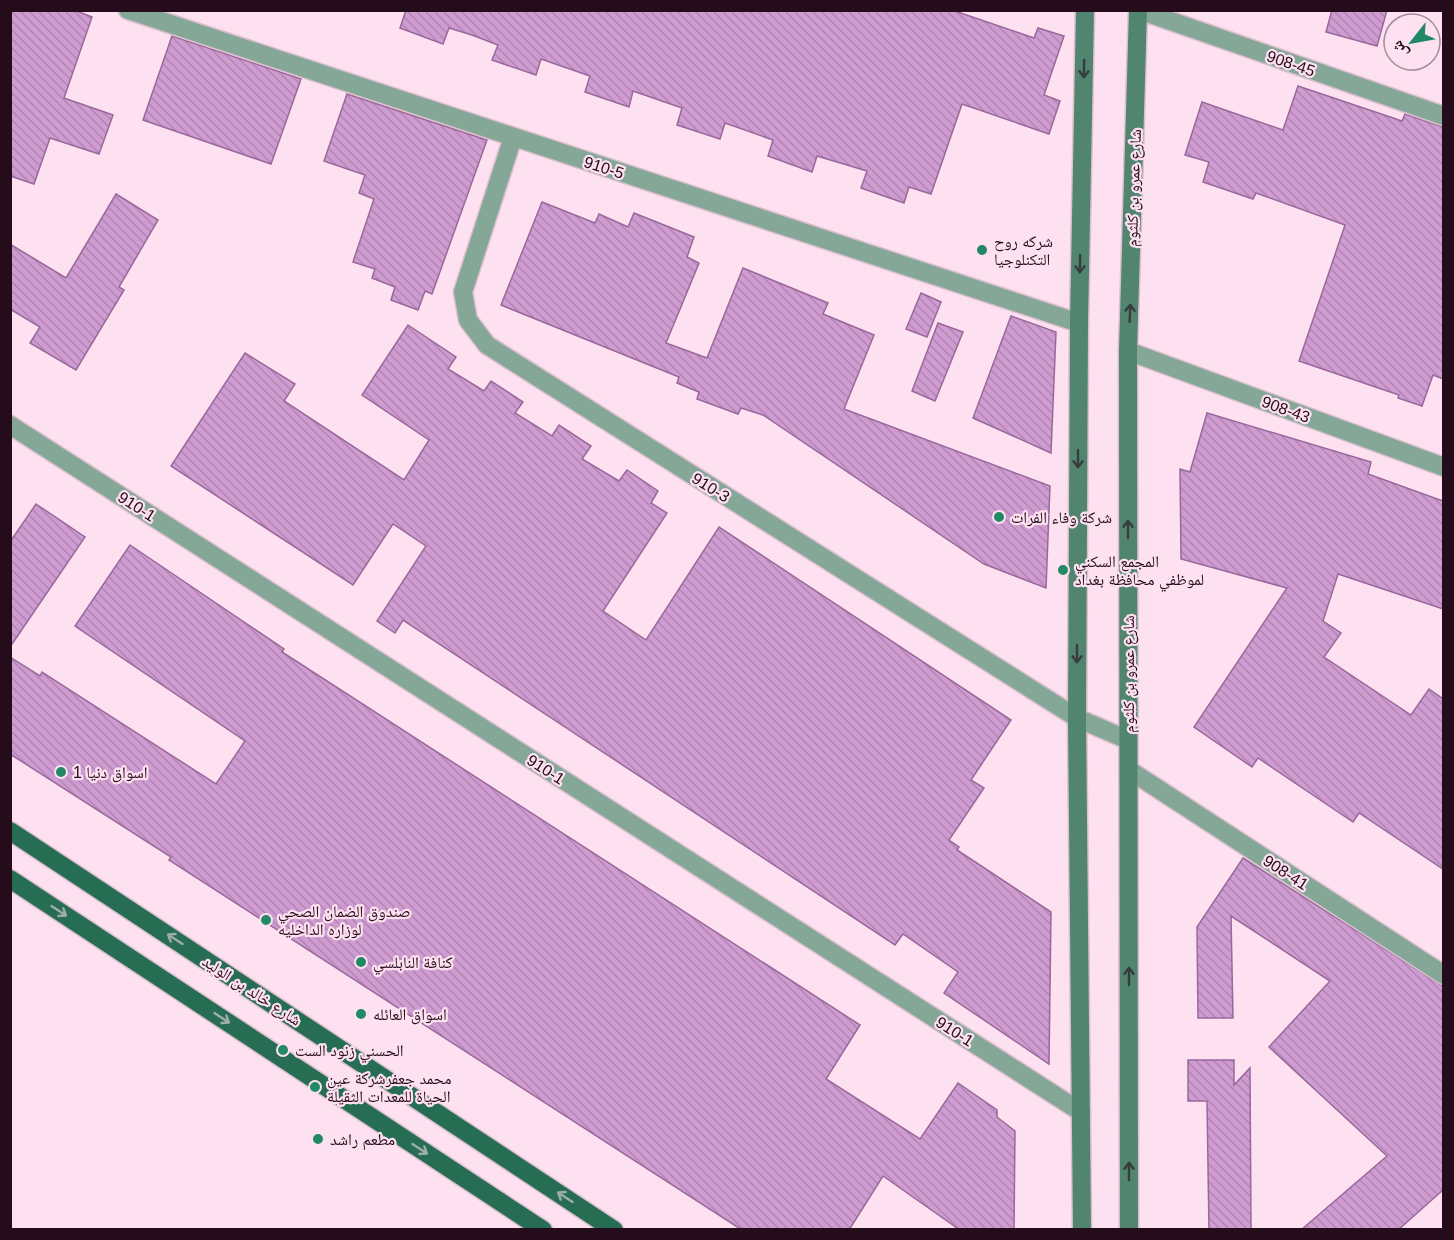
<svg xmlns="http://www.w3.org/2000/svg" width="1454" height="1240" viewBox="0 0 1454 1240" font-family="Helvetica,'Noto Naskh Arabic',sans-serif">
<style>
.building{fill:url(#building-back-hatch);stroke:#99689b;stroke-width:1.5}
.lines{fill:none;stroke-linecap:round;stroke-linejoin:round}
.street-casing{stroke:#dbbfce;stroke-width:21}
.secondary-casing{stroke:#dbbfce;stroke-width:21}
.primary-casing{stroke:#dbbfce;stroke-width:21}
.street{stroke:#85a797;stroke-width:18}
.secondary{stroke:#51856f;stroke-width:18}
.primary{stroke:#276d53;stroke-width:18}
.oneway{stroke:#373c3d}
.oneway2{stroke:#9dada9}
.poi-dot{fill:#218966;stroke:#fee1f0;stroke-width:2}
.labels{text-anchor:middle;stroke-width:4.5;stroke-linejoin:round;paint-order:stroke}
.street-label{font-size:16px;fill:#250c1b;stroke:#fee1f0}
.poi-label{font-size:16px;fill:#250c1b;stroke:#fee1f0;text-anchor:start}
</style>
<defs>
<pattern id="building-back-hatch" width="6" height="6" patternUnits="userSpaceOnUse" patternTransform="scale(1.5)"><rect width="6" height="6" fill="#cf9cd1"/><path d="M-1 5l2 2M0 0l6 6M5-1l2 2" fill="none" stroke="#b285b3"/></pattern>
</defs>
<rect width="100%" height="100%" fill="#fee1f0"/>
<g class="building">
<polygon points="10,10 74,10 92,17 64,98 113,115 99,154 50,138 34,184 10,176"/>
<polygon points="406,10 952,10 1034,38 1038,28 1064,36 1044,95 1060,101 1049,134 962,104 931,194 909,187 904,203 861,188 867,171 817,156 812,172 768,156 773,140 725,123 720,139 677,125 682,108 633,91 629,107 585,92 590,76 541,59 536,75 492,60 498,45 472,35 449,28 443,44 400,28"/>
<polygon points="1332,10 1387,10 1377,46 1326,32"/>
<polygon points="172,36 301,79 271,164 143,120"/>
<polygon points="1298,86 1402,121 1405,114 1443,127 1443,379 1433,375 1422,406 1398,398 1399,395 1299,361 1345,225 1256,193 1253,199 1203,182 1209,162 1185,155 1202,102 1283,130"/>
<polygon points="347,94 487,140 432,294 425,291 418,310 391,300 395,287 372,278 375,269 353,262 374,199 359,193 365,175 324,161"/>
<polygon points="116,194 158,220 119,287 124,290 76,370 30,343 40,327 10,309 10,244 66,278"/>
<polygon points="542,202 595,223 599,214 628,227 634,213 694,237 687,257 699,263 666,343 707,358 743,268 828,303 823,314 874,335 844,409 1050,486 1046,588 984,564 763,415 741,408 738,414 697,399 699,392 677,383 679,377 501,305"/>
<polygon points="921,293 941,302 927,337 906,329"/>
<polygon points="1011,316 1056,332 1051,453 973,418"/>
<polygon points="938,323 963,332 935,401 912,391"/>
<polygon points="408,325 456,357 448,369 484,391 491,381 523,402 515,413 552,436 559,425 591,446 582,459 619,481 627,470 658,491 651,503 667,513 603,611 646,640 719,527 1011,720 971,780 984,788 949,840 959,847 957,850 1051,912 1049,1064 944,993 958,972 903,934 895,945 403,620 395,633 377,621 426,546 393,524 353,585 171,466 245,353 295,384 284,401 404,480 429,440 362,395"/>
<polygon points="1207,413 1371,462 1368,474 1443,501 1443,609 1338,574 1323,621 1341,633 1324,657 1411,715 1429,689 1443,699 1443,869 1359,813 1353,822 1258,758 1252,767 1194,727 1287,588 1181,559 1180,469 1190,472"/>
<polygon points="36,504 85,537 10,647 10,542"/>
<polygon points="130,545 284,649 282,652 860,1025 826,1079 920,1139 958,1083 997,1110 997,1117 1015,1131 1014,1230 960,1230 883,1176 849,1230 742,1230 169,860 171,857 10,754 10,657 40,676 42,672 216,784 245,741 75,626"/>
<polygon points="1243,858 1443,986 1443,1190 1398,1230 1301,1230 1387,1156 1269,1047 1330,981 1231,916 1233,1018 1198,1018 1197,927"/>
<polygon points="1188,1060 1234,1060 1234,1085 1250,1068 1251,1230 1209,1230 1207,1101 1188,1101"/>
</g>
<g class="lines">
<g class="street-casing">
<g id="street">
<polyline points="128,10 1079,323"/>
<polyline points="1139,10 1444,116"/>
<polyline points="513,137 463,292 468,320 487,345 1077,718 1128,740"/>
<polyline points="1128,351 1444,467"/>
<polyline points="10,425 1081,1112"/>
<polyline points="1129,770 1444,975"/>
</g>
</g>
<g class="secondary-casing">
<g id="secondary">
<polyline points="1082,1230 1077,718 1079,323 1085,10"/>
<polyline points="1129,1230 1128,351 1138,10"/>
</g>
</g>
<g class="primary-casing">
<g id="primary">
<polyline points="10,831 614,1230"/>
<polyline points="10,879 543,1230"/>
</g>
</g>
<use href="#street" class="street"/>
<use href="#secondary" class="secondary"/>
<use href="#primary" class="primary"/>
</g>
<defs><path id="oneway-shaft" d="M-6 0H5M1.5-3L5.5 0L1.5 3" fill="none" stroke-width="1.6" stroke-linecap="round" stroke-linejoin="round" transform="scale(1.5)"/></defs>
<g class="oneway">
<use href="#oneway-shaft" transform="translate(1084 69) rotate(91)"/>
<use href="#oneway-shaft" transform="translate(1080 264) rotate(91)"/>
<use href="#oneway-shaft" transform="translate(1130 313) rotate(-88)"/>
<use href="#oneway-shaft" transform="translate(1078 459) rotate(90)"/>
<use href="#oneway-shaft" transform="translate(1128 529) rotate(-90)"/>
<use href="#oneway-shaft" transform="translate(1077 654) rotate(90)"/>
<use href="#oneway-shaft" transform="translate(1129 976) rotate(-90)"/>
<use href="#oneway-shaft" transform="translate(1129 1171) rotate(-90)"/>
</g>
<g class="oneway2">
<use href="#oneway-shaft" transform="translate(59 911) rotate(33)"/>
<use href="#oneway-shaft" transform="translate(175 939) rotate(-147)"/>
<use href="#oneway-shaft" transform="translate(222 1018) rotate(33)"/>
<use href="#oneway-shaft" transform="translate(420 1149) rotate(33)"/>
<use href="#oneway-shaft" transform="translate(565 1197) rotate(-147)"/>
</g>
<g class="poi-dot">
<circle cx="982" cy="250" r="6"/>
<circle cx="999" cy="517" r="6"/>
<circle cx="1063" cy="570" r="6"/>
<circle cx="61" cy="772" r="6"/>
<circle cx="266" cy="920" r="6"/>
<circle cx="361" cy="962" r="6"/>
<circle cx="361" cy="1014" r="6"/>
<circle cx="283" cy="1050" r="6"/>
<circle cx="315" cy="1087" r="6"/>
<circle cx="318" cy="1139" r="6"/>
</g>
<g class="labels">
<g class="street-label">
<text transform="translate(1291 63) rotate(19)" y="6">908-45</text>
<text transform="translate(604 167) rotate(18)" y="6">910-5</text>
<text transform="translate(1133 188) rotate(-88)" y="6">شارع عمرو بن كلثوم</text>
<text transform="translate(1286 409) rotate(20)" y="6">908-43</text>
<text transform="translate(711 487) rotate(32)" y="6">910-3</text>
<text transform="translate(137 506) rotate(33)" y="6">910-1</text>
<text transform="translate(1128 674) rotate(-90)" y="6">شارع عمرو بن كلثوم</text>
<text transform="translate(546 769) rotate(33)" y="6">910-1</text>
<text transform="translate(1286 872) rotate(33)" y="6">908-41</text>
<text transform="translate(252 990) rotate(33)" y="6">شارع خالد بن الوليد</text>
<text transform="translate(955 1031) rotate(33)" y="6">910-1</text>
</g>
<g class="poi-label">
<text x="994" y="247">شركه روح<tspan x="994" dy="18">التكنلوجيا</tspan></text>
<text x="1011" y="523">شركة وفاء الفرات</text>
<text x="1075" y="567">المجمع السكني<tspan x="1075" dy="18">لموظفي محافظة بغداد</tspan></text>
<text x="73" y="778">اسواق دنيا 1</text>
<text x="278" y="917">صندوق الضمان الصحي<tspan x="278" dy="18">لوزاره الداخليه</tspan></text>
<text x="373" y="968">كنافة النابلسي</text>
<text x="373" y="1020">اسواق العائله</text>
<text x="295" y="1056">الحسني زنود الست</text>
<text x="327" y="1084">محمد جعفرشركة عين<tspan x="327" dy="18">الحياة للمعدات الثقيلة</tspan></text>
<text x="330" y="1145">مطعم راشد</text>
</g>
</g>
<rect width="1454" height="1240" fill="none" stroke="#250c1b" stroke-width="24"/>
<g transform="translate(1412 42) rotate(239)"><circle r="28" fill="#fee1f0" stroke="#a78c9b" stroke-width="1.5"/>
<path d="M0-4.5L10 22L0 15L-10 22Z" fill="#218966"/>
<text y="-9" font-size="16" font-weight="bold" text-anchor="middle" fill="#250c1b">ش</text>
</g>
</svg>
